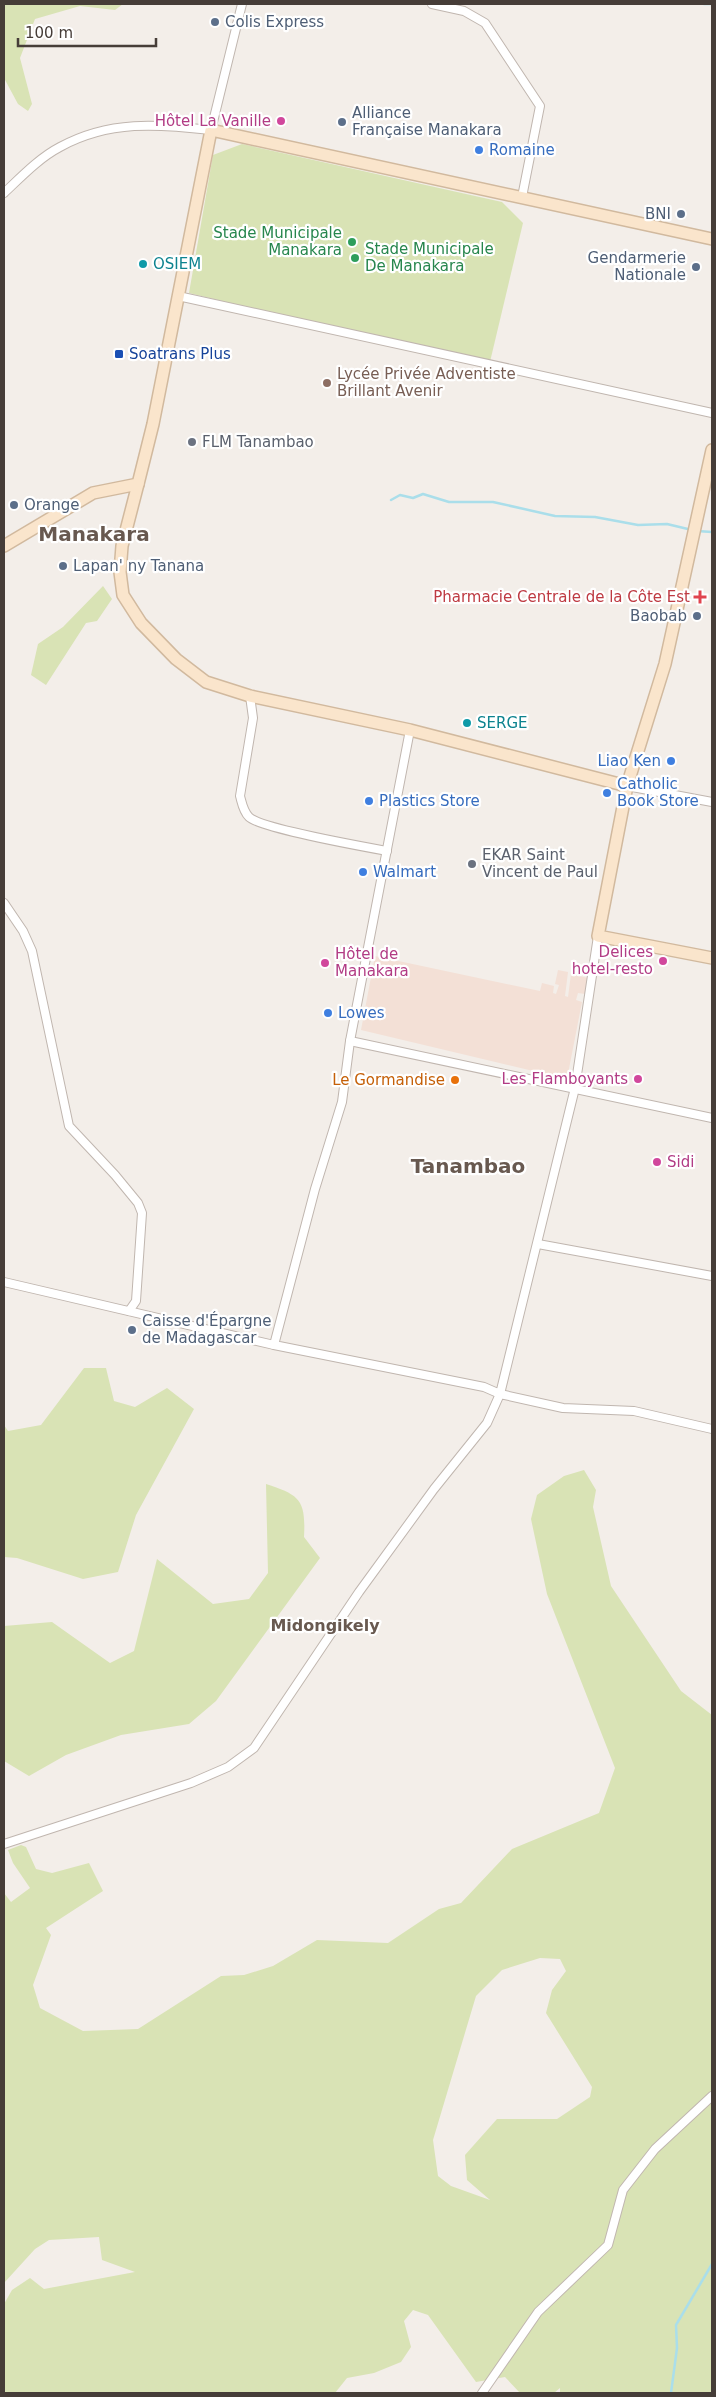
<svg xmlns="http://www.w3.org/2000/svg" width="716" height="2397" viewBox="0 0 716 2397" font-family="'DejaVu Sans',sans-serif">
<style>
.commercial{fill:#f3e0d6}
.green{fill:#d9e3b5;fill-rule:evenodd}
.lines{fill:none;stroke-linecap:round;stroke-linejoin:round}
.stream{stroke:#aadeea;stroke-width:2.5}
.street-casing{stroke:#c0b6af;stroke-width:10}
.secondary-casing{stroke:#d1b99e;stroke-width:14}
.street{stroke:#fff;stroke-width:8}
.secondary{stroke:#fae5cc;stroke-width:11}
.service-dot{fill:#5c6f8a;stroke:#fff;stroke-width:2}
.hotel-dot{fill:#d1479c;stroke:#fff;stroke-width:2}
.shop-dot{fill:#3f7fe0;stroke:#fff;stroke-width:2}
.leisure-dot{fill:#2e9e5b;stroke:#fff;stroke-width:2}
.culture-dot{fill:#0f9aa8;stroke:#fff;stroke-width:2}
.transit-dot{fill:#1a4fb4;stroke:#fff;stroke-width:2}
.education-dot{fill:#8d6e63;stroke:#fff;stroke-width:2}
.worship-dot{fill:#6b7280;stroke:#fff;stroke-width:2}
.health-dot{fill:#e0444e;stroke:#fff;stroke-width:2}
.food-dot{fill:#e8710a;stroke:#fff;stroke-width:2}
.labels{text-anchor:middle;stroke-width:4.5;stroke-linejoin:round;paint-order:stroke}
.service-label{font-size:15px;fill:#4e5e75;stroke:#fff;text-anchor:start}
.hotel-label{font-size:15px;fill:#b23c85;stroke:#fff;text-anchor:end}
.shop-label{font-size:15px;fill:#366cbe;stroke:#fff;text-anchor:start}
.leisure-label{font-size:15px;fill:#27864d;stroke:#fff;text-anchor:end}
.culture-label{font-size:15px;fill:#0d838f;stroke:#fff;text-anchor:start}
.transit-label{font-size:15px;fill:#164399;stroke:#fff;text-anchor:start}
.education-label{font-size:15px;fill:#785e54;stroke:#fff;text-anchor:start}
.worship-label{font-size:15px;fill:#5b616d;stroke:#fff;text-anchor:start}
.health-label{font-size:15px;fill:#be3a42;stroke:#fff;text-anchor:end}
.food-label{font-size:15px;fill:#c56008;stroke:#fff;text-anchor:end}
.neighbourhood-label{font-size:16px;font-weight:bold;fill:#685950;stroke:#fff}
.district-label{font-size:20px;font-weight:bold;fill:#685950;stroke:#fff}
</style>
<rect width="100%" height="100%" fill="#f3eee9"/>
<polygon class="commercial" points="375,956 540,991 542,983 554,986 553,993 556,994 559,985 555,984 558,970 568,972 565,996 568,997 571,974 588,978 585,994 578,993 576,1000 582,1002 567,1079 361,1030"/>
<g class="green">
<polygon points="4,4 123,4 115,10 80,6 35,19 20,58 32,104 28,111 18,104 4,78"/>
<polygon points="242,144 502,202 523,223 489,366 189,293 213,155"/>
<polygon points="103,586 112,599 97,621 86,623 46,685 31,675 38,644 63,627"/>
<polygon points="84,1368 106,1368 114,1401 135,1407 167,1388 194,1409 136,1515 118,1572 83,1579 17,1558 4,1557 4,1425 8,1431 41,1425"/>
<path d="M 584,1470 L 596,1490 L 593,1507 L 611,1586 L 681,1691 L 712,1715 L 712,2393 L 560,2393 L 560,2388 L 554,2393 L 520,2393 L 505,2377 L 476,2382 L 428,2315 L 413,2310 L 404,2321 L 411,2347 L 401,2362 L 374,2373 L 347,2378 L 335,2393 L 4,2393 L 4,2304 L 12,2290 L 30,2278 L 44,2289 L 135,2272 L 102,2260 L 99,2237 L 49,2240 L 35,2249 L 4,2283 L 4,1893 L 11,1902 L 30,1888 L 13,1863 L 8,1850 L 21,1845 L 26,1847 L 36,1869 L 52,1873 L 89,1863 L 103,1891 L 46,1928 L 51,1935 L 33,1985 L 40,2008 L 83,2031 L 138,2029 L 221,1976 L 244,1975 L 273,1966 L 317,1940 L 388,1943 L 439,1909 L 461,1903 L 512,1849 L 599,1813 L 615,1768 L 547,1594 L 531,1519 L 537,1495 L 564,1476 ZM 540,1958 L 560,1959 L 566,1971 L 552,1990 L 546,2013 L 592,2087 L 590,2097 L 557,2119 L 497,2119 L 465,2155 L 467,2180 L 490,2200 L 451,2186 L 438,2176 L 433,2140 L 476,1996 L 502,1970 Z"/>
<path d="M 266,1484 C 300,1495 306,1500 304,1537 L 320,1558 L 216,1701 L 189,1724 L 121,1735 L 66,1755 L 29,1776 L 4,1761 L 4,1626 L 52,1622 L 110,1663 L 134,1651 L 157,1559 L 213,1604 L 249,1599 L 268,1573 Z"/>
</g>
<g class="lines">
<g class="stream">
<polyline points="704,4 712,4"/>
<polyline points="391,500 400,495 413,498 423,494 449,502 493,502 555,516 595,517 638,525 667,524 692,530"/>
<polyline points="697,531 712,532"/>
<polyline points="671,2393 677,2348 676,2325 712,2264"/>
</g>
<g class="street-casing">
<g id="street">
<polyline points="432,4 464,11 485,23 540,106 522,197"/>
<path d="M 4,193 C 21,177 39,158 60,147 C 109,120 158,124 211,130 L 242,4"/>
<polyline points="178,296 712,413"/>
<path d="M 250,696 L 253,718 L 240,796 C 242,803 243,811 249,817 C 260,828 365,847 387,851"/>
<polyline points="410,730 350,1041 342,1102 315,1189 274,1345 484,1387 500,1394 575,1088 598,936"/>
<polyline points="627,786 712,802"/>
<polyline points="4,903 23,931 32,951 69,1126 115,1175 138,1203 142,1213 136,1301 129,1311"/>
<polyline points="350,1041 712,1118"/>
<polyline points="538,1244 712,1276"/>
<polyline points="4,1282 274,1345"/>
<polyline points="4,1844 191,1783 228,1767 254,1748 359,1592 434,1489 487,1423 500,1394 563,1408 634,1411 712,1429"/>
<polyline points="482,2393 538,2312 608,2245 623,2190 655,2149 712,2096"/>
</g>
</g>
<g class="secondary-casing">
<g id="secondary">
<polyline points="712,450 665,664 627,786 598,936 712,958"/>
<polyline points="138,484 122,546 120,572 123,595 141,623 176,659 206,682 250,696 410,730 627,786"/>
<polyline points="4,546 93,493 138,484 153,424 211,130 712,239"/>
</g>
</g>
<use href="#street" class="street"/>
<use href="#secondary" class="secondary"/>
</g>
<g class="service-dot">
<circle cx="215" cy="22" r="5"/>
<circle cx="342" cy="122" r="5"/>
<circle cx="681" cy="214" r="5"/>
<circle cx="696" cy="267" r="5"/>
<circle cx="14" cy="505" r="5"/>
<circle cx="63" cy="566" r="5"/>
<circle cx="697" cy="616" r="5"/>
<circle cx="132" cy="1330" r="5"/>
</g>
<g class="hotel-dot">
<circle cx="281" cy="121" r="5"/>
<circle cx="663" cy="961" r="5"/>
<circle cx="325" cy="963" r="5"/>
<circle cx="638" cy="1079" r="5"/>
<circle cx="657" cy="1162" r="5"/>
</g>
<g class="shop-dot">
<circle cx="479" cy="150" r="5"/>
<circle cx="671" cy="761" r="5"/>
<circle cx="607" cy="793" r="5"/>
<circle cx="369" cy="801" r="5"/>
<circle cx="363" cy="872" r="5"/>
<circle cx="328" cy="1013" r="5"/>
</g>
<g class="leisure-dot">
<circle cx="352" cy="242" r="5"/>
<circle cx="355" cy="258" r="5"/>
</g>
<g class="culture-dot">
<circle cx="143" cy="264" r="5"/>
<circle cx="467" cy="723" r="5"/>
</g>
<rect class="transit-dot" x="114" y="349" width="10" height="10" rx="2.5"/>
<circle class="education-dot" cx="327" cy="383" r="5"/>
<g class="worship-dot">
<circle cx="192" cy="442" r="5"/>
<circle cx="472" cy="864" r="5"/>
</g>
<path class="health-dot" d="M697.5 589.5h5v5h5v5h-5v5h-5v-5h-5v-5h5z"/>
<circle class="food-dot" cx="455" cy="1080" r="5"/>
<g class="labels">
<g class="service-label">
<text x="225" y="27">Colis Express</text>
<text x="352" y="118">Alliance<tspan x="352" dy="17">Française Manakara</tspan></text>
<text x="671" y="219" text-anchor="end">BNI</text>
<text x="686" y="263" text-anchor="end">Gendarmerie<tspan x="686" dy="17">Nationale</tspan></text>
<text x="24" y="510">Orange</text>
<text x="73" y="571">Lapan' ny Tanana</text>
<text x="687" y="621" text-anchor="end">Baobab</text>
<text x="142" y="1326">Caisse d'Épargne<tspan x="142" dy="17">de Madagascar</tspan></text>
</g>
<g class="hotel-label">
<text x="271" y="126">Hôtel La Vanille</text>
<text x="653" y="957">Delices<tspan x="653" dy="17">hotel-resto</tspan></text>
<text x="335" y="959" text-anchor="start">Hôtel de<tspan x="335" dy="17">Manakara</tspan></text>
<text x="628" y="1084">Les Flamboyants</text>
<text x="667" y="1167" text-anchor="start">Sidi</text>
</g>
<g class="shop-label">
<text x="489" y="155">Romaine</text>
<text x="661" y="766" text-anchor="end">Liao Ken</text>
<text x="617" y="789">Catholic<tspan x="617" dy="17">Book Store</tspan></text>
<text x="379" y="806">Plastics Store</text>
<text x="373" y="877">Walmart</text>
<text x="338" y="1018">Lowes</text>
</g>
<g class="leisure-label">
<text x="342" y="238">Stade Municipale<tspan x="342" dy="17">Manakara</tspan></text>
<text x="365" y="254" text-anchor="start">Stade Municipale<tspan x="365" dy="17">De Manakara</tspan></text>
</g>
<g class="culture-label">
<text x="153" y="269">OSIEM</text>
<text x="477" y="728">SERGE</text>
</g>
<g class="transit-label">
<text x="129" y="359">Soatrans Plus</text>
</g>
<g class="education-label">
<text x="337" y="379">Lycée Privée Adventiste<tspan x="337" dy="17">Brillant Avenir</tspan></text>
</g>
<g class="worship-label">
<text x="202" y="447">FLM Tanambao</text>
<text x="482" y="860">EKAR Saint<tspan x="482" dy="17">Vincent de Paul</tspan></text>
</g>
<g class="health-label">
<text x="690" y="602">Pharmacie Centrale de la Côte Est</text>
</g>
<g class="food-label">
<text x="445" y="1085">Le Gormandise</text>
</g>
<g class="neighbourhood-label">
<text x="325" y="1631">Midongikely</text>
</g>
<g class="district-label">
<text x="94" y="541">Manakara</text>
<text x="468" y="1173">Tanambao</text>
</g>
</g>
<rect width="716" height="2397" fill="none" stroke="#463d38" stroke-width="10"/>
<path d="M18 38v8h138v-8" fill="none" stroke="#463d38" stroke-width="2.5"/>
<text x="25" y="38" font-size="15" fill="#463d38" stroke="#ffffff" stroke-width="4" paint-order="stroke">100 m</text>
</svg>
